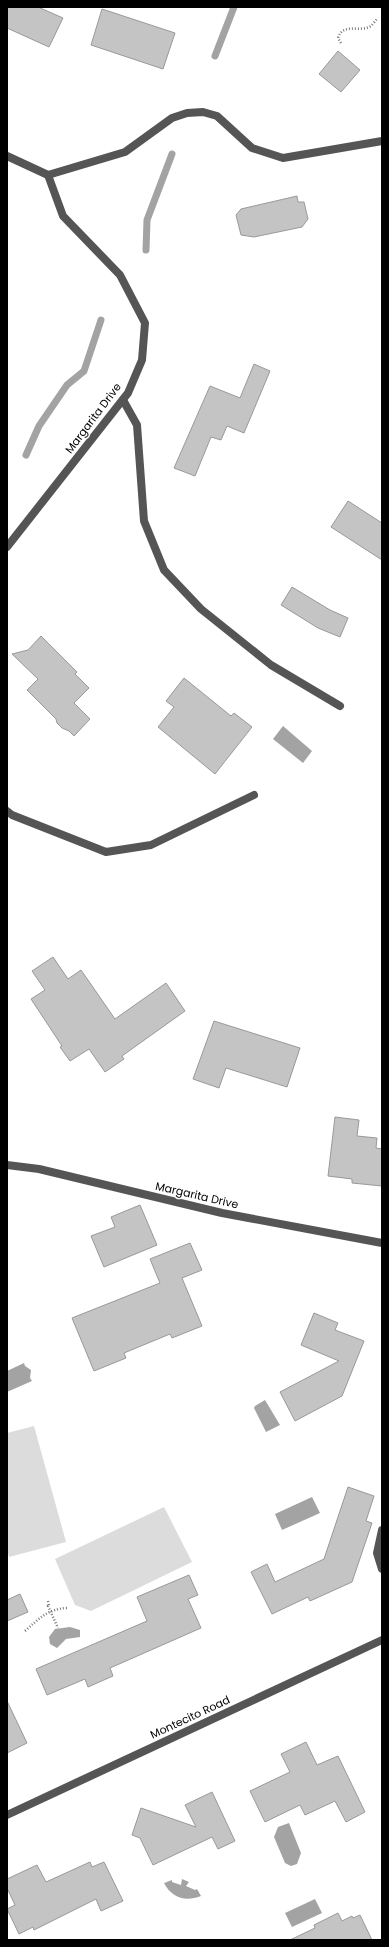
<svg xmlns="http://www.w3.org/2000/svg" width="389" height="1947" viewBox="0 0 389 1947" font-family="Poppins,sans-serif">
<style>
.green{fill:#dcdcdc}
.water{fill:#a3a3a3}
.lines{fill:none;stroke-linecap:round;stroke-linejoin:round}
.stream{stroke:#a3a3a3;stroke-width:7}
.building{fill:#c4c4c4;stroke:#999}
.path{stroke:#777;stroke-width:2.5;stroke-dasharray:1 2;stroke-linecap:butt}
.service{stroke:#555;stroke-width:8}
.minor{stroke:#555;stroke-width:8}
.labels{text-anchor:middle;stroke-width:3;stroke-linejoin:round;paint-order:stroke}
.street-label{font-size:11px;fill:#000;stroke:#fff}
</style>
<rect width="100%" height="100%" fill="#fff"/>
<g class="green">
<polygon points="34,1426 66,1542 9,1557 7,1549 7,1433"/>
<polygon points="164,1507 192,1562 91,1611 75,1605 55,1559"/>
</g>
<g class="water">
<polygon points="283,726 312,751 303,763 273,739"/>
<polygon points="24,1363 25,1366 31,1370 30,1378 32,1381 7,1392 7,1371"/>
<polygon points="265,1400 280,1425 266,1432 254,1408 255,1406"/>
<polygon points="312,1497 320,1513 282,1530 275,1514"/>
<polygon points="70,1627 80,1630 80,1637 66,1639 57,1648 50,1644 49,1637 55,1629"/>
<polygon points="289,1823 301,1853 297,1864 291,1866 285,1863 274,1837 278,1827"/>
<path d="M 182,1879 L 189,1882 L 186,1886 L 195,1890 L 197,1889 L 201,1896 C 185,1902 172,1898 164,1883 L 172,1880 L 172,1882 L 181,1885 Z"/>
<polygon points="315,1899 322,1913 292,1927 285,1913"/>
</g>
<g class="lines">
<g class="stream">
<polyline points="215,56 234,7"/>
<polyline points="146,250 147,220 172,154"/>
<polyline points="26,455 39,426 67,385 84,371 101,320"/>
</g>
</g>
<g class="building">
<polygon points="7,7 38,7 63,18 49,47 7,28"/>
<polygon points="102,9 175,33 163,69 91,45"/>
<polygon points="338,51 360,70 341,92 319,74"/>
<polygon points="297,196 298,202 304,202 308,219 302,227 254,237 241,235 236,215 241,209"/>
<polygon points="254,364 270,371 244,433 227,426 221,440 211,437 195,476 174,468 210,386 240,398"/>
<polygon points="348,501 382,523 382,560 331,527"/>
<polygon points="292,587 330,610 348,618 340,637 318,628 281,605"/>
<polygon points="41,636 77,672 75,674 89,688 74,703 90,719 74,736 69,731 62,728 57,723 56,719 27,690 38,679 12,654 28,650"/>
<polygon points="184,678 231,716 234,713 252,727 215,774 158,727 174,707 166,701"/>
<polygon points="53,957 68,979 81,970 115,1019 166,983 185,1011 122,1056 124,1059 105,1072 89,1049 70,1061 60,1047 62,1046 31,999 45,990 32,971"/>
<polygon points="214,1021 300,1048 287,1087 226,1068 219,1088 193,1079"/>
<polygon points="335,1117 359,1120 357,1136 377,1138 376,1148 382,1149 382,1186 352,1183 352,1179 328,1176"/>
<polygon points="140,1205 157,1245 104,1267 91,1236 115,1227 111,1217"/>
<polygon points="190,1243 202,1270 182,1278 202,1326 172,1338 170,1334 124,1353 126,1358 94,1371 72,1318 160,1283 150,1259"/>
<polygon points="314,1313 338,1323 335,1330 364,1341 342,1396 295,1421 280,1392 339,1361 301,1345"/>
<polygon points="348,1487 374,1496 366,1521 372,1523 352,1582 310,1601 308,1597 272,1614 251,1572 267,1564 275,1582 324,1559"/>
<polygon points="189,1575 198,1595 188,1599 201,1628 110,1668 113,1676 88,1687 85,1679 47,1695 36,1669 147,1621 137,1597"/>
<polygon points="20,1594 28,1612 7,1621 7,1600"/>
<polygon points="7,1701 27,1743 7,1753"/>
<polygon points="306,1742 317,1765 338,1756 365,1812 346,1822 335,1801 305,1815 300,1805 265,1822 250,1791 290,1772 281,1754"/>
<polygon points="212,1792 235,1841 218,1849 212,1837 153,1865 140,1838 132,1835 141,1808 196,1827 185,1805"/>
<polygon points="90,1862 92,1867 104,1862 123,1901 101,1911 96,1899 34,1930 33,1927 19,1934 7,1909 15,1905 7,1888 7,1879 37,1865 46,1882"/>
<polygon points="338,1913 342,1921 352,1916 353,1918 360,1915 372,1940 290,1940 315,1928 314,1925"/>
</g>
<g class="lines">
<g class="path">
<path d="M 341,43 L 338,38 C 343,22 360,33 371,26 C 373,24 375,21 377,19"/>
<polyline points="48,1601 49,1606 48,1606 58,1628"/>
<path d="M 25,1631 C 39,1619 47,1609 67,1608"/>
</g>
<g class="service">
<polyline points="123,400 137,425 144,521 164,570 201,609 271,665 340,706"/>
<polyline points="7,811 12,815 106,852 151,845 254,795"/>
<polyline points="382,1530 377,1553 382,1569"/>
</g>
<g class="minor">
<polyline points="7,156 48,175"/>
<polyline points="7,547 128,393 142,360 145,323 120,275 63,216 48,175 125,152 172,118 187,113 203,112 217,116 252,148 283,158 382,141"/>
<polyline points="7,1165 39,1169 222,1213 382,1243"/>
<polyline points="7,1815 382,1640"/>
</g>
</g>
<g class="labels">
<g class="street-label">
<text transform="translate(93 418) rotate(-53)" y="4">Margarita Drive</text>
<text transform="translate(197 1195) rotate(13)" y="4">Margarita Drive</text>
<text transform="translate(190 1717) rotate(-25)" y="4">Montecito Road</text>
</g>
</g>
<rect width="389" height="1947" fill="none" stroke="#000000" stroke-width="16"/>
</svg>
